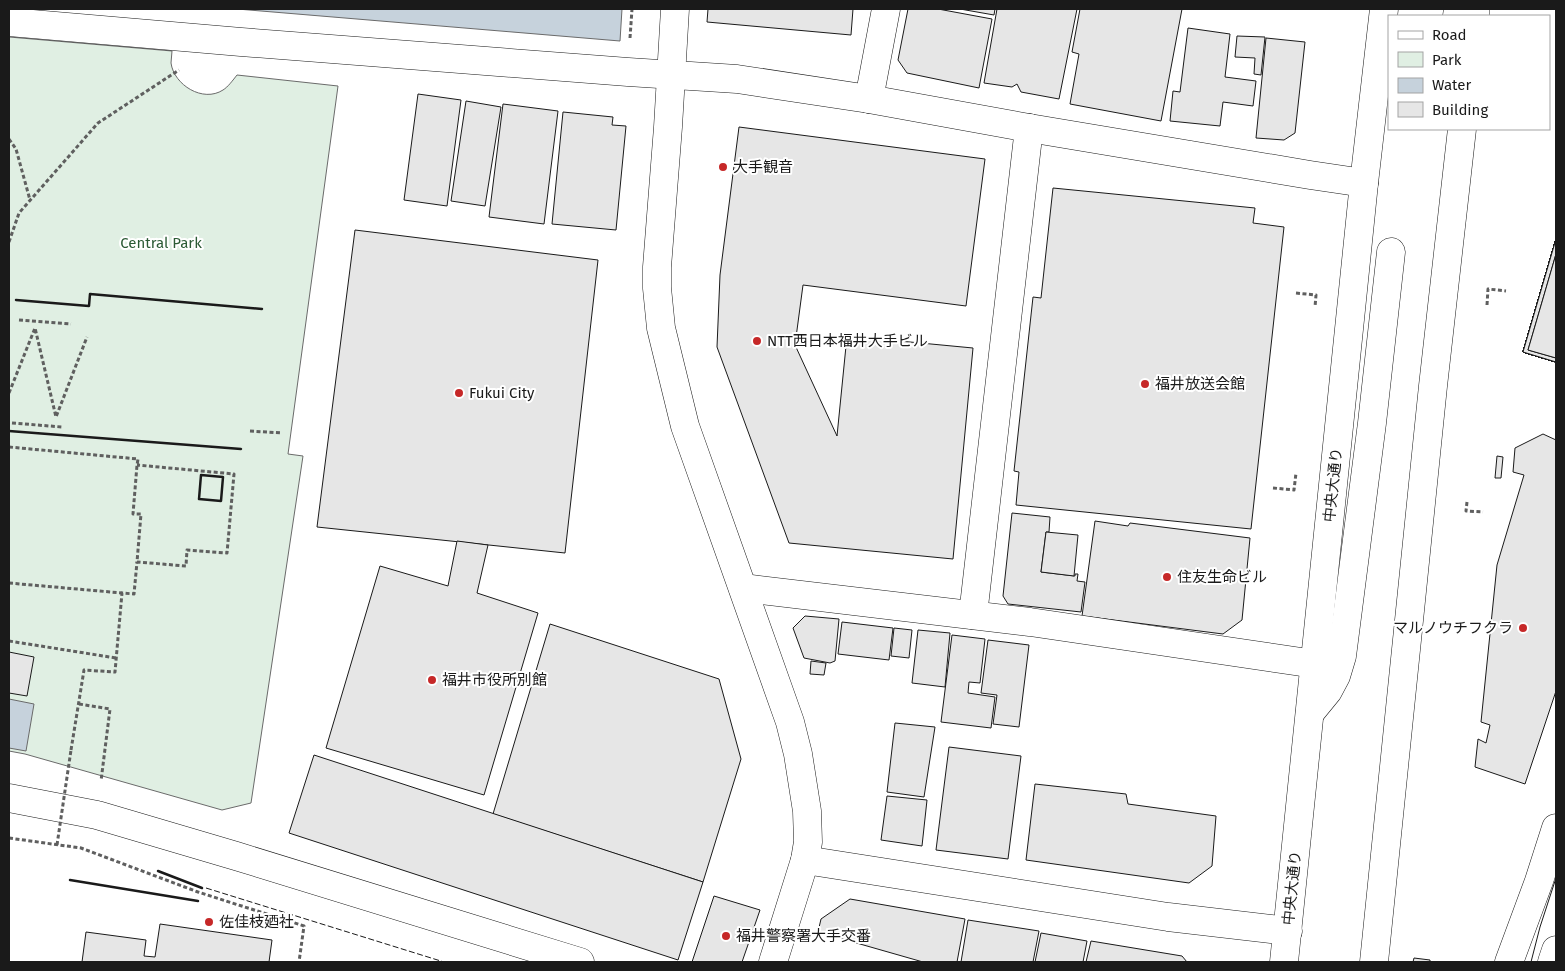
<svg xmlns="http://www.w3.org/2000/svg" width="1565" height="971" viewBox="0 0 1565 971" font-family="'Fira Sans','Noto Sans JP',sans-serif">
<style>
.green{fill:#e0efe3;stroke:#6a6a6a}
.water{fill:#c6d2dc;stroke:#6a6a6a}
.building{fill:#e6e6e6;stroke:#1a1a1a}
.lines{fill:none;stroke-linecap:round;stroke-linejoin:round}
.minor-casing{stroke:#1a1a1a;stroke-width:29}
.major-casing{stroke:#1a1a1a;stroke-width:29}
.path{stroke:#5f5f5f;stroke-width:3;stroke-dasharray:4 2.5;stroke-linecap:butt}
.minor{stroke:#fff;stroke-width:28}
.major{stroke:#fff;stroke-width:28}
.tram{stroke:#1a1a1a;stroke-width:1}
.path-bridge{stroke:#5f5f5f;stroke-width:3;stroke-dasharray:4 2.5;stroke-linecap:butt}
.fence{stroke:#1a1a1a;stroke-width:1;stroke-dasharray:6 2.5;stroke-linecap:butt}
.wall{stroke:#1a1a1a;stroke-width:2.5}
.poi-dot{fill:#c62828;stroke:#fff;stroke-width:2}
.labels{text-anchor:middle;stroke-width:4;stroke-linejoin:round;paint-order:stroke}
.poi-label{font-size:15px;fill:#1a1a1a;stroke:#fff;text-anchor:start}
.park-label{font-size:15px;fill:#2b5a34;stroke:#fff}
.street-label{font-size:15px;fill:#1a1a1a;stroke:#fff}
</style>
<rect width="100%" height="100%" fill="#fff"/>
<path class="green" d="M 9,37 L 172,51 C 172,55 171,59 171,63 C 174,85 203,103 223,90 C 228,87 233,80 237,75 L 338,86 L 288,454 L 303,456 L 251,803 L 222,810 L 25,754 L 9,751 Z"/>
<g class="water">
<polygon points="237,9 622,9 620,41"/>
<polygon points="9,699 34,704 26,751 9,748"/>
</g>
<g class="building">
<polygon points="708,9 853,9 851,35 707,22"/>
<polygon points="908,9 938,9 992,19 979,88 907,73 898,60"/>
<polygon points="960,9 995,9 994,15"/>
<polygon points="997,9 1077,9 1059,99 1021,92 1017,84 1012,87 984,83"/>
<polygon points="1080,9 1182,9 1161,121 1070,104 1079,54 1072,52"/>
<polygon points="1188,28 1230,34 1225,77 1256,81 1253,106 1223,102 1220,126 1170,121 1173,91 1180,92"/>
<polygon points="1237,36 1265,37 1261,75 1254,74 1255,58 1235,57"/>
<polygon points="1266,38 1305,42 1295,133 1284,140 1256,138"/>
<polygon points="418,94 461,100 447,206 404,200"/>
<polygon points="466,101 501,107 485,206 451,201"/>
<polygon points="503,104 558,111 544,224 489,217"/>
<polygon points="563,112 613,117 612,125 626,126 616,230 552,224"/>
<polygon points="739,127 985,159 966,306 803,285 795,345 837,436 847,336 973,348 953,559 789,543 717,347 720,275"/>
<polygon points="1053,188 1255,208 1253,223 1284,227 1251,529 1016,505 1019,472 1014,471 1033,297 1041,298"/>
<polygon points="355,230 598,260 565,553 317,527"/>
<polygon points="1556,239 1556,254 1528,350 1556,358 1556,362 1523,352"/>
<polygon points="1556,239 1556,254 1528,350 1556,358 1556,362 1523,352"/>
<polygon points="1556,239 1556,254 1528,350 1556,358 1556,362 1523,352"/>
<polygon points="1556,239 1556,254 1528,350 1556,358 1556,362 1523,352"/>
<polygon points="1556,239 1556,254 1528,350 1556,358 1556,362 1523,352"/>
<polygon points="1556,239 1556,254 1528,350 1556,358 1556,362 1523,352"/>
<polygon points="1556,239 1556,254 1528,350 1556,358 1556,362 1523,352"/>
<polygon points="1556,239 1556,254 1528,350 1556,358 1556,362 1523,352"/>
<polygon points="1556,239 1556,254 1528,350 1556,358 1556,362 1523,352"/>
<polygon points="1556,239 1556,254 1528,350 1556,358 1556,362 1523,352"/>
<polygon points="1556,239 1556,254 1528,350 1556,358 1556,362 1523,352"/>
<polygon points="1556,239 1556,254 1528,350 1556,358 1556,362 1523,352"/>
<polygon points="1556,239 1556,254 1528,350 1556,358 1556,362 1523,352"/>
<polygon points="1556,239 1556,254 1528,350 1556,358 1556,362 1523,352"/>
<polygon points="1556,239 1556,254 1528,350 1556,358 1556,362 1523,352"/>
<polygon points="1556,239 1556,254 1528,350 1556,358 1556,362 1523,352"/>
<polygon points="1556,239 1556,254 1528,350 1556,358 1556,362 1523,352"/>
<polygon points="1556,239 1556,254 1528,350 1556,358 1556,362 1523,352"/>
<polygon points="1556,239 1556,254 1528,350 1556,358 1556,362 1523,352"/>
<polygon points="1556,239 1556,254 1528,350 1556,358 1556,362 1523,352"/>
<polygon points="1556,239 1556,254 1528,350 1556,358 1556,362 1523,352"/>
<polygon points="1556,239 1556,254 1528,350 1556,358 1556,362 1523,352"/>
<polygon points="1556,239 1556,254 1528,350 1556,358 1556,362 1523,352"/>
<polygon points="1556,239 1556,254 1528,350 1556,358 1556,362 1523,352"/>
<polygon points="1556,239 1556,254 1528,350 1556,358 1556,362 1523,352"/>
<polygon points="1556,254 1556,358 1528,350"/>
<polygon points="1543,434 1556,440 1556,691 1525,784 1475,767 1478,739 1486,743 1490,725 1481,722 1497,565 1524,475 1513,472 1515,448"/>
<polygon points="1497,456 1503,457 1501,478 1495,478"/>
<polygon points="1012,513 1050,517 1049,532 1046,532 1041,572 1075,576 1075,574 1078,574 1077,581 1085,582 1081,612 1008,604 1003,596"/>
<polygon points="1095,521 1128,526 1130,523 1250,538 1242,620 1223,634 1082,616"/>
<polygon points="1046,532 1078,535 1074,576 1041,572"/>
<polygon points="457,541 488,545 477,593 538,613 484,795 326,748 380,566 448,586"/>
<polygon points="805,616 839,619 835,661 830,663 804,658 793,628"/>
<polygon points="842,622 893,628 889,660 838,654"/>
<polygon points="550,624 719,679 741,759 703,882 493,814"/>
<polygon points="894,628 912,630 909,658 891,656"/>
<polygon points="918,630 950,633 945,687 912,683"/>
<polygon points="952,635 985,639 980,683 969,682 968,693 995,697 991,728 941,722"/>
<polygon points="988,640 1029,645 1019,727 993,724 997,695 981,693"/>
<polygon points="9,652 34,657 27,696 9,693"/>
<polygon points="811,661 826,663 824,675 810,674"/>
<polygon points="895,723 935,727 924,797 887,792"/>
<polygon points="949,747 1021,756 1008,859 936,850"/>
<polygon points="314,755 703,882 678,960 289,833"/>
<polygon points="1035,784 1126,794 1128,804 1216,816 1212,866 1189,883 1026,860"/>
<polygon points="887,796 927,800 922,846 881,840"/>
<polygon points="714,896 760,910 742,962 692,962"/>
<polygon points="850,899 965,919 957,962 923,962 818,932 821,919"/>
<polygon points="968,920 1039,931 1033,962 961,962"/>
<polygon points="160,924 272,940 269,962 270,962 82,962 86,932 146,940 144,956 155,957"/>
<polygon points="1041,933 1087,941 1083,962 1035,962"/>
<polygon points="1091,941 1182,956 1187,962 1086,962"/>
<polygon points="1414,958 1430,960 1430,962 1413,962"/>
</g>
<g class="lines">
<g class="minor-casing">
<g id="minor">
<polyline points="675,9 668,127 657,267 657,288 661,328 685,426 790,722 798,754 807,811 808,842 805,860 773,962"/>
<polyline points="1457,16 1458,9"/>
<polyline points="9,22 241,42 628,72 737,79 869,99 1029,128 1310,175 1364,183"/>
<polyline points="869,99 886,9"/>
<polyline points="743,588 1030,622 1315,664"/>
<polyline points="973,615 1029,128"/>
<polyline points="1310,713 1328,691 1336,676 1342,656 1372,423 1391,252"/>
<polyline points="9,798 97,815 236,856 580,962"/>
<polyline points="805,860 1168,917 1288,931"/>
<polyline points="1509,962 1539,881 1556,828"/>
<polyline points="1552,962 1556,950"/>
</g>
</g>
<g class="major-casing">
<g id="major">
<polyline points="1475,16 1475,9"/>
<polyline points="1284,962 1364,183 1384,9"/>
<polyline points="1374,962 1433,386 1462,129"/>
</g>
</g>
<g class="path">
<polyline points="630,38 632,9"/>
<polyline points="9,139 16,149 30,200"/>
<polyline points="9,242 19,213 98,123 179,70"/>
<polyline points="1296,293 1316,295 1315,307"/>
<polyline points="1487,305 1488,289 1506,291"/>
<polyline points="19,320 71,324"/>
<polyline points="9,393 35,328 56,417 87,337"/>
<polyline points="12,423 62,427"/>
<polyline points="250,431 282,433"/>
<polyline points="9,447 138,459 137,465 133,514 141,514 137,562 186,566 187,550 227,553 234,474 137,465"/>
<polyline points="1273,488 1294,490 1296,473"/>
<polyline points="1467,502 1466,511 1483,512"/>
<polyline points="9,583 122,593"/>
<polyline points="9,641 116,658"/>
<polyline points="79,704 110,709 101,781"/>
<polyline points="71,750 84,670 115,672 122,593 134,594 137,562"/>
<polyline points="9,838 81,848 198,892 304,926 299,962"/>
</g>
<use href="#minor" class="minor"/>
<use href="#major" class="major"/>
<polyline class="tram" points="1531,962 1540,927 1556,878"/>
<polyline class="path-bridge" points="57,845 71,750"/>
<polyline class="fence" points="206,888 444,962"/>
<g class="wall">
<polyline points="16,300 89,306 90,294 262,309"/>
<polyline points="9,431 241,449"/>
<polygon points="201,475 223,477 221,501 199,499"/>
<polyline points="158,871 202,888"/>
<polyline points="70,880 198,901"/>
</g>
</g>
<g class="poi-dot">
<circle cx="723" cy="167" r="5"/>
<circle cx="757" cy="341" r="5"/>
<circle cx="1145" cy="384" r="5"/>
<circle cx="459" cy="393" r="5"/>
<circle cx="1167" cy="577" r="5"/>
<circle cx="1523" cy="628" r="5"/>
<circle cx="432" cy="680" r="5"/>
<circle cx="209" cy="922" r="5"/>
<circle cx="726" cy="936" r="5"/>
</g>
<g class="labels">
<g class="poi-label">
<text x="733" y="172">大手観音</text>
<text x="767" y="346">NTT西日本福井大手ビル</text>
<text x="1155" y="389">福井放送会館</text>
<text x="469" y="398">Fukui City</text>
<text x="1177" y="582">住友生命ビル</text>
<text x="1513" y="633" text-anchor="end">マルノウチフクラ</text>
<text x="442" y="685">福井市役所別館</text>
<text x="219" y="927">佐佳枝廼社</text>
<text x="736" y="941">福井警察署大手交番</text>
</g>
<g class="park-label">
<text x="161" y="248">Central Park</text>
</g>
<g class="street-label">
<text transform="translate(1333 485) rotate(-84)" y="5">中央大通り</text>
<text transform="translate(1292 888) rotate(-84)" y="5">中央大通り</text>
</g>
</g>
<rect width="1565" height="971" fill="none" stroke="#1a1a1a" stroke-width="20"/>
<rect x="1388" y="15" width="162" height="115" fill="#ffffff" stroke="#a3a3a3"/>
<rect x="1398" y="31" width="25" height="8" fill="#ffffff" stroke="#a3a3a3"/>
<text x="1432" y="40" font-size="15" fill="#1a1a1a">Road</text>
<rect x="1398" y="52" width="25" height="15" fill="#e0efe3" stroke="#a3a3a3"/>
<text x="1432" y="65" font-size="15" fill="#1a1a1a">Park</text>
<rect x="1398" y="78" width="25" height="15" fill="#c6d2dc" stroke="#a3a3a3"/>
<text x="1432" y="90" font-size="15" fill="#1a1a1a">Water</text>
<rect x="1398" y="102" width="25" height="15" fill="#e6e6e6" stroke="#a3a3a3"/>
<text x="1432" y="115" font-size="15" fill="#1a1a1a">Building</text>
</svg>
